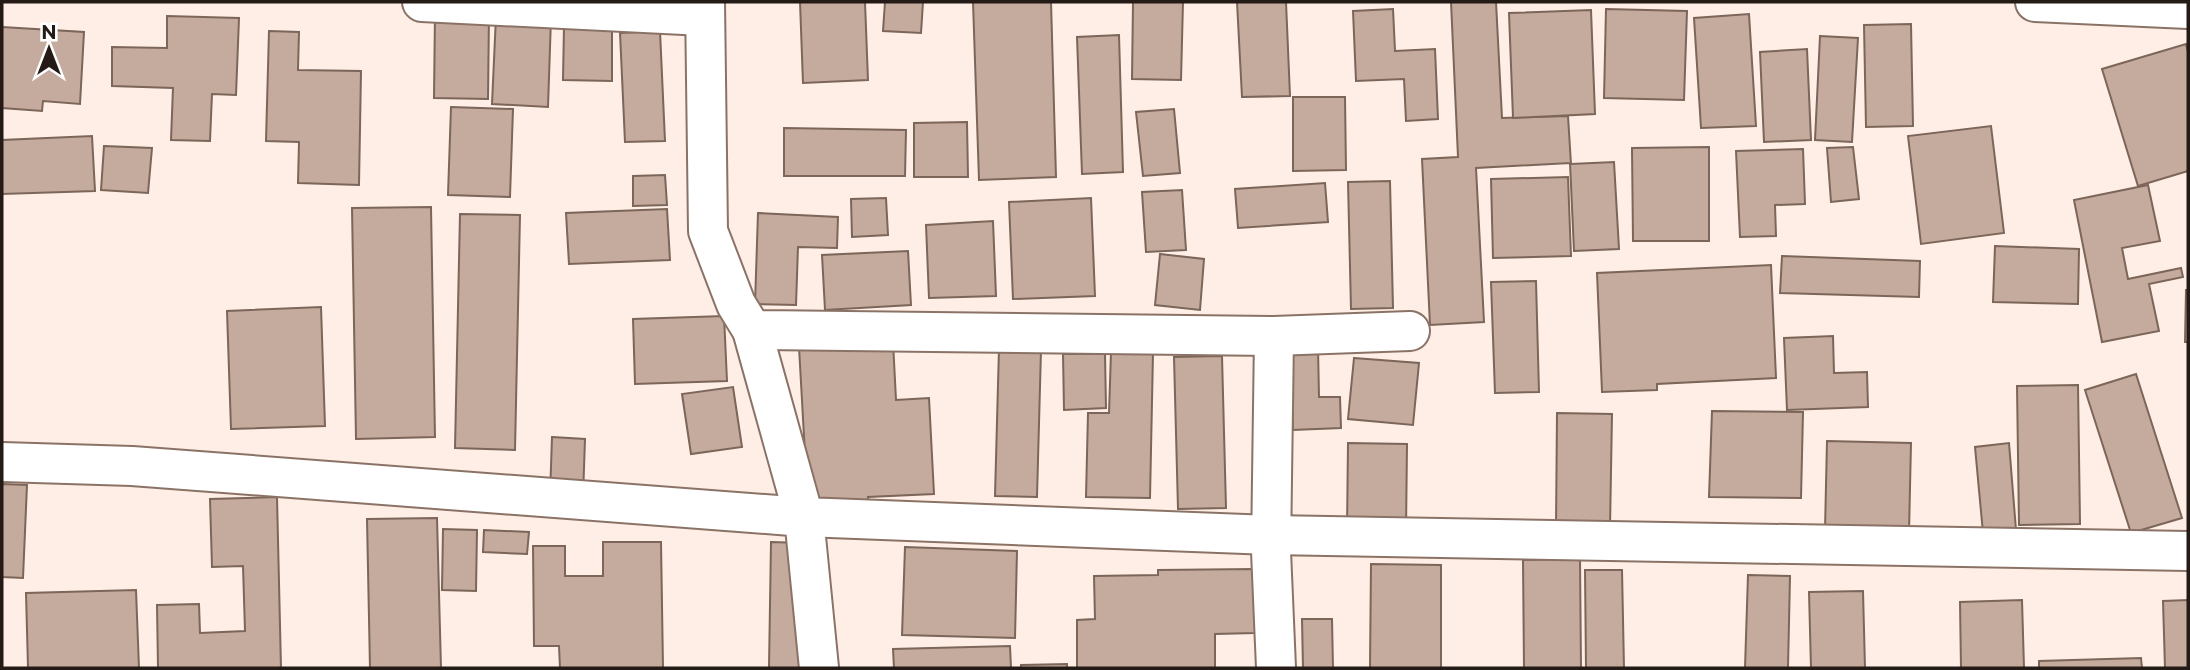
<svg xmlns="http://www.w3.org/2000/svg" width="2190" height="670" viewBox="0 0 2190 670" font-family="Montserrat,sans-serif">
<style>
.building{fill:#c4ab9d;stroke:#7c6559;stroke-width:2}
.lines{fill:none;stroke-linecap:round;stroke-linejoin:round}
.minor-casing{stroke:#8a7366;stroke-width:42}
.minor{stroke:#fff;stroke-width:38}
</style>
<rect width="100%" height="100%" fill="#feeee5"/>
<g class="building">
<polygon points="800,2 865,2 868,80 803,83"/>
<polygon points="885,2 923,2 921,33 883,31"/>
<polygon points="973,2 1051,2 1056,177 979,180"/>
<polygon points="1133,2 1183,2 1181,80 1132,79"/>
<polygon points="1237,2 1286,2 1290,96 1242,97"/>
<polygon points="1451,2 1496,2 1502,118 1568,116 1571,164 1614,162 1619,249 1574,251 1570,163 1476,168 1484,322 1430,325 1422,159 1458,157"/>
<polygon points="1393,9 1395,51 1435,49 1438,119 1406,121 1404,79 1356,81 1353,11"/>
<polygon points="1606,9 1687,11 1684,100 1604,98"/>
<polygon points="1591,10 1595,114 1513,118 1509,13"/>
<polygon points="435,13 489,14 488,99 434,98"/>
<polygon points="1749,14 1756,126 1701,128 1694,18"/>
<polygon points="167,16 239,18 236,95 212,94 210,141 171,140 173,88 112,86 112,47 167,48"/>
<polygon points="496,16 551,18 548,107 492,104"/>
<polygon points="1911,24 1913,126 1866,127 1864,25"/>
<polygon points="564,26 612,27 612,81 563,80"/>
<polygon points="2,27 84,32 80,104 43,101 42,111 2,108"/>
<polygon points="269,31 299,32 298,70 361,71 359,185 298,183 299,142 266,141"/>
<polygon points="660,31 665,141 625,142 620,33"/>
<polygon points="1119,35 1123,172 1082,174 1077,37"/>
<polygon points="1820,36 1858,38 1852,142 1815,140"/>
<polygon points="2186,44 2188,52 2188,171 2138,186 2102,69"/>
<polygon points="1807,49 1811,140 1764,142 1760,52"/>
<polygon points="1293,97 1345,97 1346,170 1293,171"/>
<polygon points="451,107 513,109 510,197 448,195"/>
<polygon points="1174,109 1180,173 1143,176 1136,112"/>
<polygon points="967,122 968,177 914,177 914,123"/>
<polygon points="1991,126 2004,233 1921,244 1908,136"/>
<polygon points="784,128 906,130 905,176 784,176"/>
<polygon points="92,136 95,191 2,194 2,140"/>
<polygon points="104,146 152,148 148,193 101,190"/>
<polygon points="1709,147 1709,241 1633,241 1632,148"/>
<polygon points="1853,147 1859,199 1831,202 1827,148"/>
<polygon points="1803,149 1805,204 1775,205 1776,236 1740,237 1736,151"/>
<polygon points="665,175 667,205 633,206 633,176"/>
<polygon points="1568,177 1571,256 1493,258 1491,179"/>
<polygon points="1390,181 1393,308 1351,309 1348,182"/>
<polygon points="1325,183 1328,222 1238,228 1235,189"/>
<polygon points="2148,185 2160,241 2122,248 2128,279 2181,268 2183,277 2149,284 2159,331 2102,342 2074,200"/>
<polygon points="1182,190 1186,250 1146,252 1142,192"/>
<polygon points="886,198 888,235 852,237 851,199"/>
<polygon points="1091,198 1095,296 1013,299 1009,202"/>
<polygon points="431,207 435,437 356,439 352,208"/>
<polygon points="667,209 670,260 569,264 566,213"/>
<polygon points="758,213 838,217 837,248 798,247 796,305 755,304"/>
<polygon points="460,214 520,215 515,450 455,448"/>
<polygon points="993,221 996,296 929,298 926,225"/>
<polygon points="1995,246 2079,249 2078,304 1993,302"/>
<polygon points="908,251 911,305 825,310 822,255"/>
<polygon points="1160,254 1204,259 1200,310 1155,305"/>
<polygon points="1782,256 1920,261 1919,297 1780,293"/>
<polygon points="1771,265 1776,378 1657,384 1657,390 1602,392 1597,273"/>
<polygon points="1536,281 1539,392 1495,393 1491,282"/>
<polygon points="2186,290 2188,290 2188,342 2185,342"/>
<polygon points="321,307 325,426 231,429 227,311"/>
<polygon points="724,316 727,381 635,384 633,319"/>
<polygon points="1833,336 1834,373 1867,372 1868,407 1787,410 1784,338"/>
<polygon points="893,342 896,400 929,398 934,494 868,497 869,505 808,508 799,347"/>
<polygon points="1318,347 1319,397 1340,397 1341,428 1293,430 1290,348"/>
<polygon points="999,348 1041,350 1037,497 995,496"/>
<polygon points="1111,352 1153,353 1150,498 1086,497 1088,413 1109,413"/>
<polygon points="1063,354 1105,354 1106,408 1064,410"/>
<polygon points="1222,356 1226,508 1178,509 1174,357"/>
<polygon points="1354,358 1419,363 1413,425 1348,419"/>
<polygon points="2136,374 2182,518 2131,533 2085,390"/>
<polygon points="2078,385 2080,524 2019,525 2017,386"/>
<polygon points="733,387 742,447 691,454 682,394"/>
<polygon points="1712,411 1803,412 1801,498 1709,497"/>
<polygon points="1557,413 1612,414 1610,528 1556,527"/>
<polygon points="552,437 585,439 583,497 550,496"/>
<polygon points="1827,441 1911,443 1909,532 1825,530"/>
<polygon points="1348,443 1407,444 1406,530 1347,530"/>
<polygon points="2009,443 2016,530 1983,533 1975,447"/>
<polygon points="2,484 27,485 23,578 2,577"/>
<polygon points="277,497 281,668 158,668 157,605 199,604 200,633 245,631 243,566 212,567 210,499"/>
<polygon points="437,518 441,668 370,668 367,519"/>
<polygon points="443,529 477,530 476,591 442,590"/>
<polygon points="484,530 529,532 527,554 483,552"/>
<polygon points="603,542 661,542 663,668 560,668 559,646 534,646 533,546 565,546 565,576 603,576"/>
<polygon points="771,542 801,543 799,668 769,668"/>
<polygon points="905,547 1017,551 1015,638 902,635"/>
<polygon points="1580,559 1581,668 1524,668 1523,560"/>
<polygon points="1371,564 1441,565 1441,668 1370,668"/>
<polygon points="1254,569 1255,633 1215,634 1215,668 1077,668 1077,620 1095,619 1094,576 1158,575 1158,570"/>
<polygon points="1585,570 1622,570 1624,668 1586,668"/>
<polygon points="1748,575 1790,576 1788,668 1745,668"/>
<polygon points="136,590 139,668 28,668 26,593"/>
<polygon points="1863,591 1865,668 1811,668 1809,592"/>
<polygon points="2022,600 2024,668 1961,668 1960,602"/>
<polygon points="2188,600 2188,668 2165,668 2163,601"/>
<polygon points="1302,619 1332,619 1333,668 1303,668"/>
<polygon points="1010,646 1011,668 894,668 893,649"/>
<polygon points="2141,658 2142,668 2039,668 2039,661"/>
<polygon points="1067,664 1067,668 1021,668 1021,665"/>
</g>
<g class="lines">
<g class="minor-casing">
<g id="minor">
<polyline points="422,2 704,16"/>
<polyline points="705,2 708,231 736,304 752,330 1274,336 1410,331"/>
<polyline points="2035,2 2188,9"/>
<polyline points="752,330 804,517 1271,535 2188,551"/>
<polyline points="1274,336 1271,551 1276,668"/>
<polyline points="2,462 132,466 804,517 819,668"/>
</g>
</g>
<use href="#minor" class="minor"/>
</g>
<rect width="2190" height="670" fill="none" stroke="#251b16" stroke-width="7"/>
<g transform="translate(49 49)" stroke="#ffffff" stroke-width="5" paint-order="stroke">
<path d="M0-5L12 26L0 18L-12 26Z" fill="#251b16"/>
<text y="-10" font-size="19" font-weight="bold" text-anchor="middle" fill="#251b16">N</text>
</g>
</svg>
